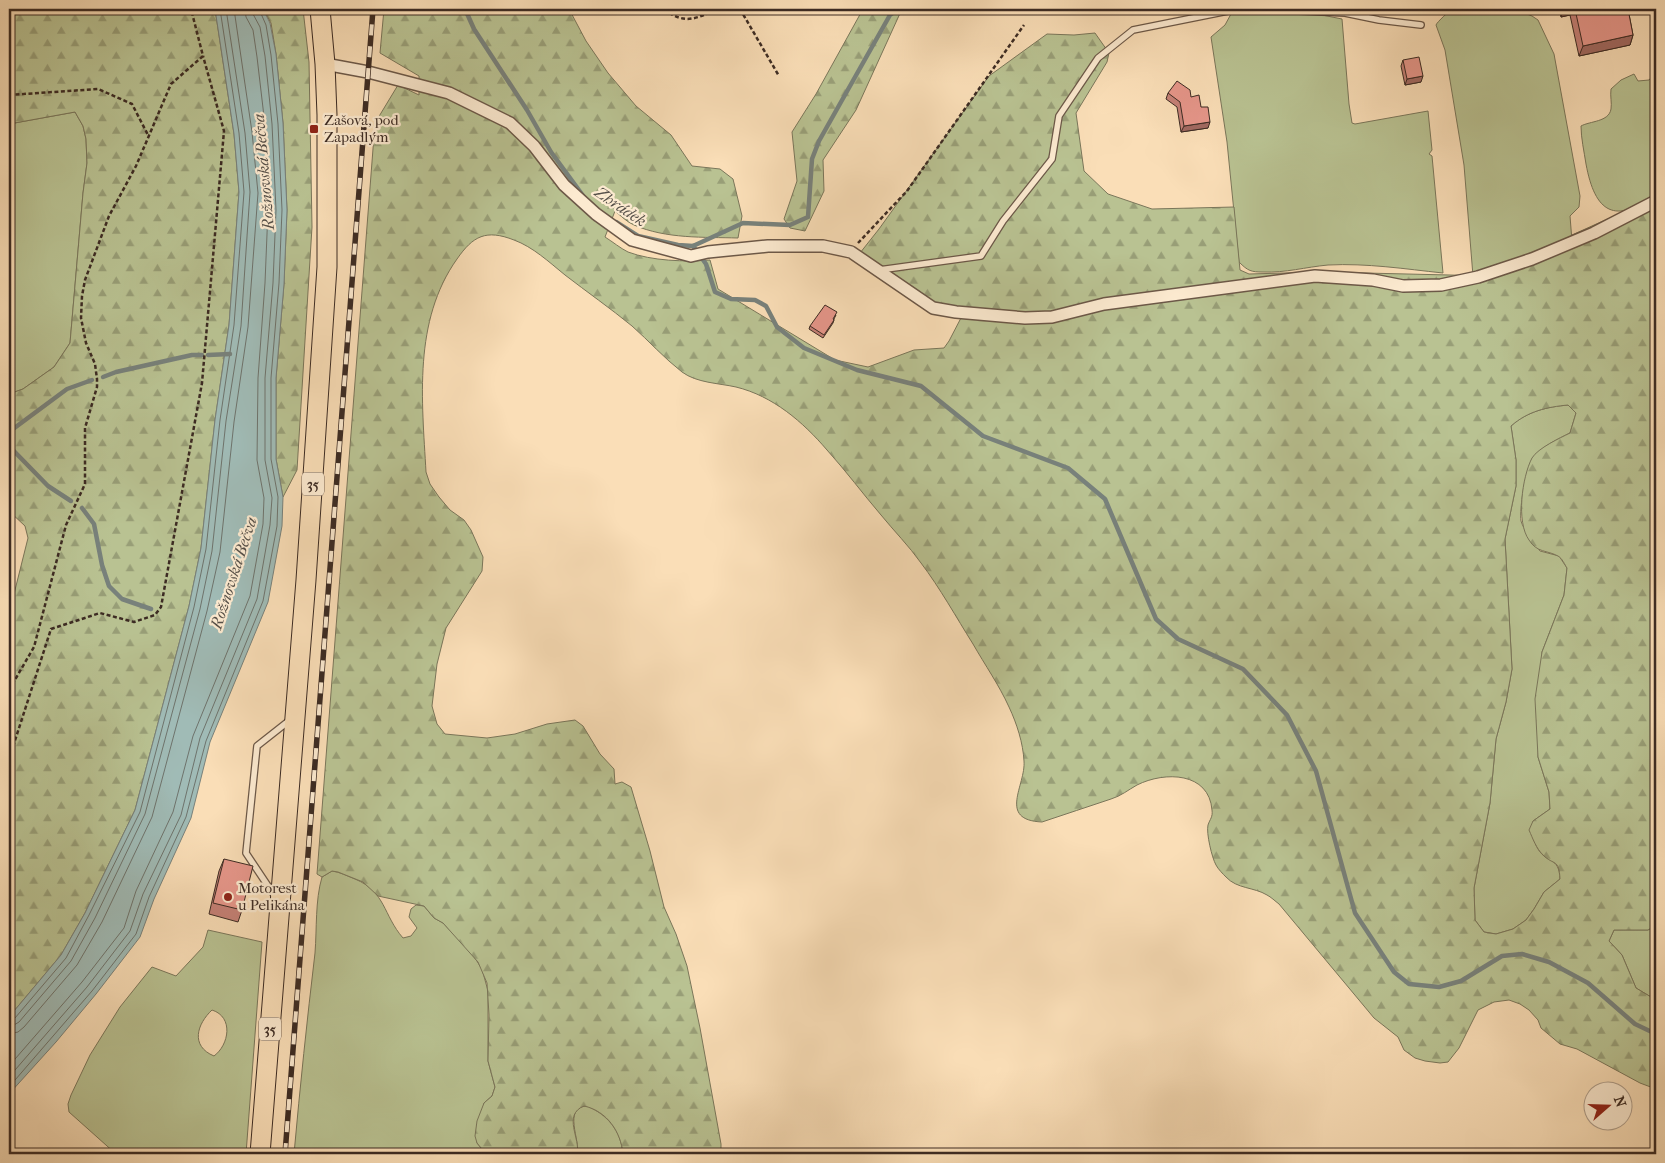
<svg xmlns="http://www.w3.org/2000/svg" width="1665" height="1163" viewBox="0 0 1665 1163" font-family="'IM FELL French Canon',serif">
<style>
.grass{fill:#b9c292;stroke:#7a765a;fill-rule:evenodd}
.forest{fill:url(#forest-firs);stroke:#7a765a;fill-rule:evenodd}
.water{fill:#a0bbb6;stroke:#78817b}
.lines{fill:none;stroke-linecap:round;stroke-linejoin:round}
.shore{stroke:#6e736c;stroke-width:1}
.stream{stroke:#78817b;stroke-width:4.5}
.lane-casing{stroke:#6c5848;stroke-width:8}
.street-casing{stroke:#6c5848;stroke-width:14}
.primary-casing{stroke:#3c2b23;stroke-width:21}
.path{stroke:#3c2b23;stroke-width:2.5;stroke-dasharray:4 2.5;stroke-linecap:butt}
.lane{stroke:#fcead0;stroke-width:5.5}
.street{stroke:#fcead0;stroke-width:11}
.primary{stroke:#fadeb7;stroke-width:19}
.rail-casing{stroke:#3c2b23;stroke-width:5.5}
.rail{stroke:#fcead0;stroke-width:4;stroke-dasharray:11;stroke-linecap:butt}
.wall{fill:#c68177;stroke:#3c2b23}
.shaded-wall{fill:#a16961;stroke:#3c2b23}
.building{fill:#e6968a;stroke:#3c2b23}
.poi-dot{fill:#8f2418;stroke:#fcead0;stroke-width:2}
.labels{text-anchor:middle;stroke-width:4.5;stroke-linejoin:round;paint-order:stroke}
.shield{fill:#fcead0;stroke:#766457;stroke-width:1}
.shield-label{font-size:14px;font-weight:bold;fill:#3c2b23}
.poi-label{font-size:15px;fill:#3c2b23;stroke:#fcead0;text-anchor:start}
.water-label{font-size:16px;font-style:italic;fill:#554f48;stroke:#fcead0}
</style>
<defs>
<pattern id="forest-firs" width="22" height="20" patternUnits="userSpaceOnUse" patternTransform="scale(1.25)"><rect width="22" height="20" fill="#b9c292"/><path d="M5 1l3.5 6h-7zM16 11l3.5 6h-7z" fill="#989e77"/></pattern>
</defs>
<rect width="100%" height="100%" fill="#fadeb7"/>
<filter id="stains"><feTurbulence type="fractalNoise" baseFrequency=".004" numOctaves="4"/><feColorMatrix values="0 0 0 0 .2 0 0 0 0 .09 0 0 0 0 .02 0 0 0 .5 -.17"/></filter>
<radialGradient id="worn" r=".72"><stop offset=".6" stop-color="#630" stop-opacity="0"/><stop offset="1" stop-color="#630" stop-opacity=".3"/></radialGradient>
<g class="grass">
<path d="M 1258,9 L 1307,12 L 1342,19 L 1349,104 L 1352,123 L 1355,124 L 1428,111 L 1432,150 L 1429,154 L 1432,156 L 1443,273 C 1405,269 1367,263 1328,265 C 1306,267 1285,273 1263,272 C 1251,272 1248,271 1239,262 L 1227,142 L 1211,37 L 1225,25 L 1231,14 Z"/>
<path d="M 1453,9 L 1514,9 L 1532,16 L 1538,20 L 1554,54 L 1580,196 L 1579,207 L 1570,216 L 1572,241 L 1473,276 L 1464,165 L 1445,50 L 1436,25 C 1437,22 1450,10 1453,9 Z"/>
<path d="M 1656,72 L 1656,194 C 1615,225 1595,213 1586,164 C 1584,151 1581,138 1581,126 C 1590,121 1609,122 1611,109 C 1612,103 1610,96 1611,89 L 1621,80 L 1634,74 L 1638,81 L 1649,80 Z"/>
<polygon points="75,112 83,126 86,139 87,163 83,193 70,343 54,367 23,389 9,394 9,124"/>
<path d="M 1568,405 L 1576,413 L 1570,433 C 1558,439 1543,446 1534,456 C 1526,465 1519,509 1521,521 C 1523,529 1535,544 1540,551 L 1559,556 L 1567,568 L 1564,595 L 1542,652 L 1538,757 L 1549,792 L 1550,809 L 1533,821 C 1534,829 1533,841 1538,849 C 1547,864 1559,856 1560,879 L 1544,892 L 1534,909 L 1526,920 L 1513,929 L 1496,934 L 1484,932 L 1475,920 L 1474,888 L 1490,803 L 1496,739 L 1506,702 L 1512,669 L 1505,539 L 1516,486 L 1516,460 L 1511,426 C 1528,411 1547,407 1568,405 Z"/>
<path d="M 332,871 C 340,872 347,876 355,879 C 386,892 383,915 403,938 L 411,936 L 417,928 L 409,917 L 411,909 L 416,905 L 424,906 L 434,918 L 443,923 L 471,952 L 482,969 L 488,991 L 488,1061 L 495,1087 L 492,1096 L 484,1103 L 477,1143 L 486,1154 L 294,1154 C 300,1087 307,1020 315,953 C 317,928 315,901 322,877 Z"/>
<polygon points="1656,925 1656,1000 1636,988 1622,955 1609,941 1614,930 1648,930"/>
<path d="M 208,930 L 262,942 L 246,1154 L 116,1154 L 69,1112 L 68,1104 L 71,1095 L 90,1055 L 120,1007 L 152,967 L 176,976 L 203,947 ZM 212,1010 C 234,1017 229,1045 214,1056 C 190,1046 197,1024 212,1010 Z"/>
<path d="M 587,1106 C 608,1115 621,1131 623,1154 L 577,1154 C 581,1141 562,1107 587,1106 Z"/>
</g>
<g class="forest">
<polygon points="9,9 215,9 234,134 239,192 229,325 215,420 201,548 189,606 135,810 85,913 61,955 9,1017 9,614 28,538 25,526 9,511 9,394 23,389 54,367 70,343 83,193 87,163 86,139 83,126 75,112 9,124"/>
<polygon points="263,9 303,9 309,62 312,227 297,470 283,497 276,459 276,378 284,284 287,210 283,123 276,54 271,23"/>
<path d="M 384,9 L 569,9 L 586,41 L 608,73 L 636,106 L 671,135 L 692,166 L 720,169 L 733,179 L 742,216 L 738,238 C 704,237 666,239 634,225 C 627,222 621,216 615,211 L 605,237 C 613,242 620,248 628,252 C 652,261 685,262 710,260 L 718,289 L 835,360 L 868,367 L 914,350 L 944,348 L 949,341 L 962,316 L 933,313 L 860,253 L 879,229 L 989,76 L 1047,34 L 1074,35 L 1095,33 L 1109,53 L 1107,62 L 1076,113 L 1084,171 L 1108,194 L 1152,209 L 1234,207 L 1240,270 L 1249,274 L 1322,272 L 1492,276 C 1520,273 1544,259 1568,246 L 1572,235 L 1645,202 L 1656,194 L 1656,925 L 1648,930 L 1614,930 L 1609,941 L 1622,955 L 1636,988 L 1656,1000 L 1656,1089 L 1640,1083 L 1577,1049 L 1560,1044 L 1541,1028 L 1538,1020 L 1529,1010 L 1520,1004 L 1509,1000 L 1494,1002 L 1478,1010 L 1459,1048 L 1448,1062 L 1440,1063 L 1425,1061 L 1415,1058 L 1404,1050 L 1398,1037 L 1374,1018 L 1279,904 C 1275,901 1271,897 1267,895 C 1254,887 1237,889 1226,877 C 1223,874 1218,869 1216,865 C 1212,858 1206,833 1208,825 C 1210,819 1213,817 1212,810 C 1209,772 1165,771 1137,785 C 1128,790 1121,796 1111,799 C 1088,807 1065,814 1042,822 C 997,820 1026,785 1024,761 C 1023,743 1017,724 1009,707 C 999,685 985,665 973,644 C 956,617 940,588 921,563 C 909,546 894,531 881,515 C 863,494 846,471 827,450 C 803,422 773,396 736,387 C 718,383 697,383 682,372 C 664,358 649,341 632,326 C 610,308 587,292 565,275 C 549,262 533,247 514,240 C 486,229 473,236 457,259 C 413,321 422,400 426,472 L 430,484 L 439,497 L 450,510 L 464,520 L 471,530 L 483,557 L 482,571 L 446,628 L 437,664 L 432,706 L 437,724 L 445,734 L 487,738 L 515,734 L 547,724 L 575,720 L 583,726 L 600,754 L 614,769 L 615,784 L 622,782 L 631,787 L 650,851 L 664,907 L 676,934 L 687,966 L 700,1028 L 721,1144 L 721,1154 L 623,1154 C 621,1132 607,1111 584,1106 C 562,1115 581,1139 577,1154 L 486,1154 L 477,1143 L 475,1136 L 477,1121 L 484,1103 L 492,1096 L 495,1087 L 488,1061 L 489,1015 L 487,983 L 478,962 L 443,923 L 434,918 L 424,906 L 378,896 L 363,882 L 338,872 L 332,871 L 322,877 L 317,874 L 375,123 L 398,85 L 419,95 L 419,76 L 380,53 ZM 1568,405 L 1576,413 L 1570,433 C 1560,438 1538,448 1532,458 C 1522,477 1516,522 1529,540 C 1537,553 1547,550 1558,556 C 1562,558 1565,565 1567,568 L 1564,595 L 1542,652 L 1535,699 L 1538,757 L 1549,792 L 1550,809 L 1533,821 L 1529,830 C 1533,839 1536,848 1543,855 C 1554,866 1559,858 1560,879 L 1544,892 L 1534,909 L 1526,920 L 1513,929 L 1496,934 L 1484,932 L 1475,920 L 1474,888 L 1490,803 L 1496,739 L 1506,702 L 1512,669 L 1505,539 L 1516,486 L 1516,460 L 1511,426 C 1528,411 1547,407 1568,405 Z"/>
<polygon points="863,9 902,9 856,110 823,160 824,191 805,231 790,228 784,219 797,181 792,132 816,94"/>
</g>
<polygon class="water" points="215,9 263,9 270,23 276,54 283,123 287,210 284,284 276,378 276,459 283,497 282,526 268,602 210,742 191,818 154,899 140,937 96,994 56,1042 9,1094 9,1017 61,955 85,913 135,810 189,606 201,548 215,420 229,325 239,192 234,134"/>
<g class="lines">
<g class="shore">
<polyline points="9,1020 15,1018 66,958 89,915 140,812 194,607 206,549 220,420 234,325 244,192 239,133 220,9"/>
<polyline points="9,1026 14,1025 19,1022 71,961 95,918 145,814 200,609 212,551 226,421 241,326 250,192 245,133 226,9"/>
<polyline points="9,1034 18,1032 24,1027 77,965 102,922 152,817 207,611 220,552 234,422 248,327 258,193 252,132 234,9"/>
<polyline points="9,1066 82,982 124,928 136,891 173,812 193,736 250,596 263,524 264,498 257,460 258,378 265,283 268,210 265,125 257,57 253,30 246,17 245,9"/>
<polyline points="9,1077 87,987 130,931 143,894 181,815 200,738 257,599 270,525 272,498 265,460 265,378 273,283 276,210 272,124 265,56 260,27 253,14 252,9"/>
<polyline points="9,1087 92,991 136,934 149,897 186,817 206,741 263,601 277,526 278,497 271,459 271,378 279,283 282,210 278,124 271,55 266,25 259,9"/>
</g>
<g class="stream">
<polyline points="465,9 474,29 527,110 551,152 584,197"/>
<polyline points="616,222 638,236 678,245 693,246 743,223 790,225 808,217 812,159 819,141 890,15 898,9"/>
<polyline points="693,246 706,264 715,292 731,299 755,300 766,306 777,327 804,348 857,370 921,386 983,436 1068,468 1105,499 1156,619 1178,639 1243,669 1287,715 1316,771 1355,913 1394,972 1409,984 1439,987 1461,981 1502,956 1522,954 1549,962 1588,983 1635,1024 1656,1034"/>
<polyline points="208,355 230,354"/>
<polyline points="103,377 116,372 192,355 202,355"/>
<polyline points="9,432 67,389 92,380"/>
<polyline points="9,446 48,486 71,501"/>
<polyline points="82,508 94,524 102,565 109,586 122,599 151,609"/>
</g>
<g class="lane-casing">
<g id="lane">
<polyline points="1255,9 1345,13 1379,20 1421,25"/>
<polyline points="879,270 981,256 1003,221 1052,159 1059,116 1098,58 1133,30 1238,9"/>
<polyline points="276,898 246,853 257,746 290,720"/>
</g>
</g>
<g class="street-casing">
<polyline id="street" points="325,64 368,72 449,93 510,123 534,146 564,185 596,214 632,240 691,256 708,252 768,246 823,246 851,252 933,308 956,312 1025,318 1052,317 1104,304 1315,276 1373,280 1403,286 1441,285 1478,277 1532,259 1594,233 1656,201"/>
</g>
<g class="primary-casing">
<polyline id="primary" points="260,1154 306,580 327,267 327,115 325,64 320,9"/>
</g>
<g class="path">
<path d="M 664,9 C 684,25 696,19 717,9"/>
<polyline points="740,9 779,76"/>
<polyline points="9,95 98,89 132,104 148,135"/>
<polyline points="858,243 907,191 1024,25"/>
<polyline points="9,690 34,647 66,525 85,484 85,428 97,387 97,379 95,364 86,343 81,318 82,296 85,280 109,216 136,166 171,84 203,56 191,9"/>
<polyline points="9,759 51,629 100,613 134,622 155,615 161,607 202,383 224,131 203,56"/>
</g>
<use href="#lane" class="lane"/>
<use href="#street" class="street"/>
<use href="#primary" class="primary"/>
<g class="rail-casing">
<polyline id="rail" points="285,1154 373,9"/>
</g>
<use href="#rail" class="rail"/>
</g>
<g class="wall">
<polygon points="1559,9 1628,9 1633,35 1630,45 1579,56 1570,15 1561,17"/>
<polygon points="1403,60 1421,82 1405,85 1401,66"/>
<polygon points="1168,93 1191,97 1201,107 1208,128 1181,132 1177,107 1166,99"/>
<polygon points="836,315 834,319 834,320 833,323 823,338 809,329 810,326"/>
<polygon points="224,859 242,910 238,922 209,914 219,871"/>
</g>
<g class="shaded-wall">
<polygon points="1564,9 1572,9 1570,15 1561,17"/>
<polygon points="1633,35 1630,45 1579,56 1583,46"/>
<polygon points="1423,76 1421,82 1405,85 1407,79"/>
<polygon points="1210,122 1208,128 1181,132 1184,126"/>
</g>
<g class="building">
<polygon points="1575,9 1628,9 1633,35 1583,46"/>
<polygon points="1419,57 1423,76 1407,79 1403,60"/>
<polygon points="1177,81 1190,90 1191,97 1199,95 1201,107 1208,107 1210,122 1184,126 1180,102 1168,93"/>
<polygon points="825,305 837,312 833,319 834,320 824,335 810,326"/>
<polygon points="224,859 253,866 242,910 213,903"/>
</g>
<g class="poi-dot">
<rect x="309" y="124" width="10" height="10" rx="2.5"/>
<circle cx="228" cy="897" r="5"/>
</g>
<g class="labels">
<g class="shield">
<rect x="302" y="472.5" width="22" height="23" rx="4"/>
<rect x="259" y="1017.5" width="22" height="23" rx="4"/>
</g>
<g class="shield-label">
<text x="313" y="489">35</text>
<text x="270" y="1034">35</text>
</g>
<g class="poi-label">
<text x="324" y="125">Zašová, pod<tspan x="324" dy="17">Zapadlým</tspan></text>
<text x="238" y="893">Motorest<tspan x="238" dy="17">u Pelikána</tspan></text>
</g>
<g class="water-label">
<text transform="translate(263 172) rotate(-95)" y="6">Rožnovská Bečva</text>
<text transform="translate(621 206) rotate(34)" y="6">Zhrádek</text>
<text transform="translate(233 573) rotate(-72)" y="6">Rožnovská Bečva</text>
</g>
</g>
<rect width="1665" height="1163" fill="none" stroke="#fadeb7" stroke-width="30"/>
<rect x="10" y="10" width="1645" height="1143" fill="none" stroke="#3c2b23" stroke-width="2.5"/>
<rect x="15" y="15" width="1635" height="1133" fill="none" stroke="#3c2b23"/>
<g transform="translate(1608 1106) rotate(70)"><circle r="24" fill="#fcead0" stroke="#af9e8b"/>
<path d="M0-4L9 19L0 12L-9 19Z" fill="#8f2418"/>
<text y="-8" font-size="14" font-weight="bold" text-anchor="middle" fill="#3c2b23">N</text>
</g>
<rect width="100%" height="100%" filter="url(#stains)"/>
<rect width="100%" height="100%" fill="url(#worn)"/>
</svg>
